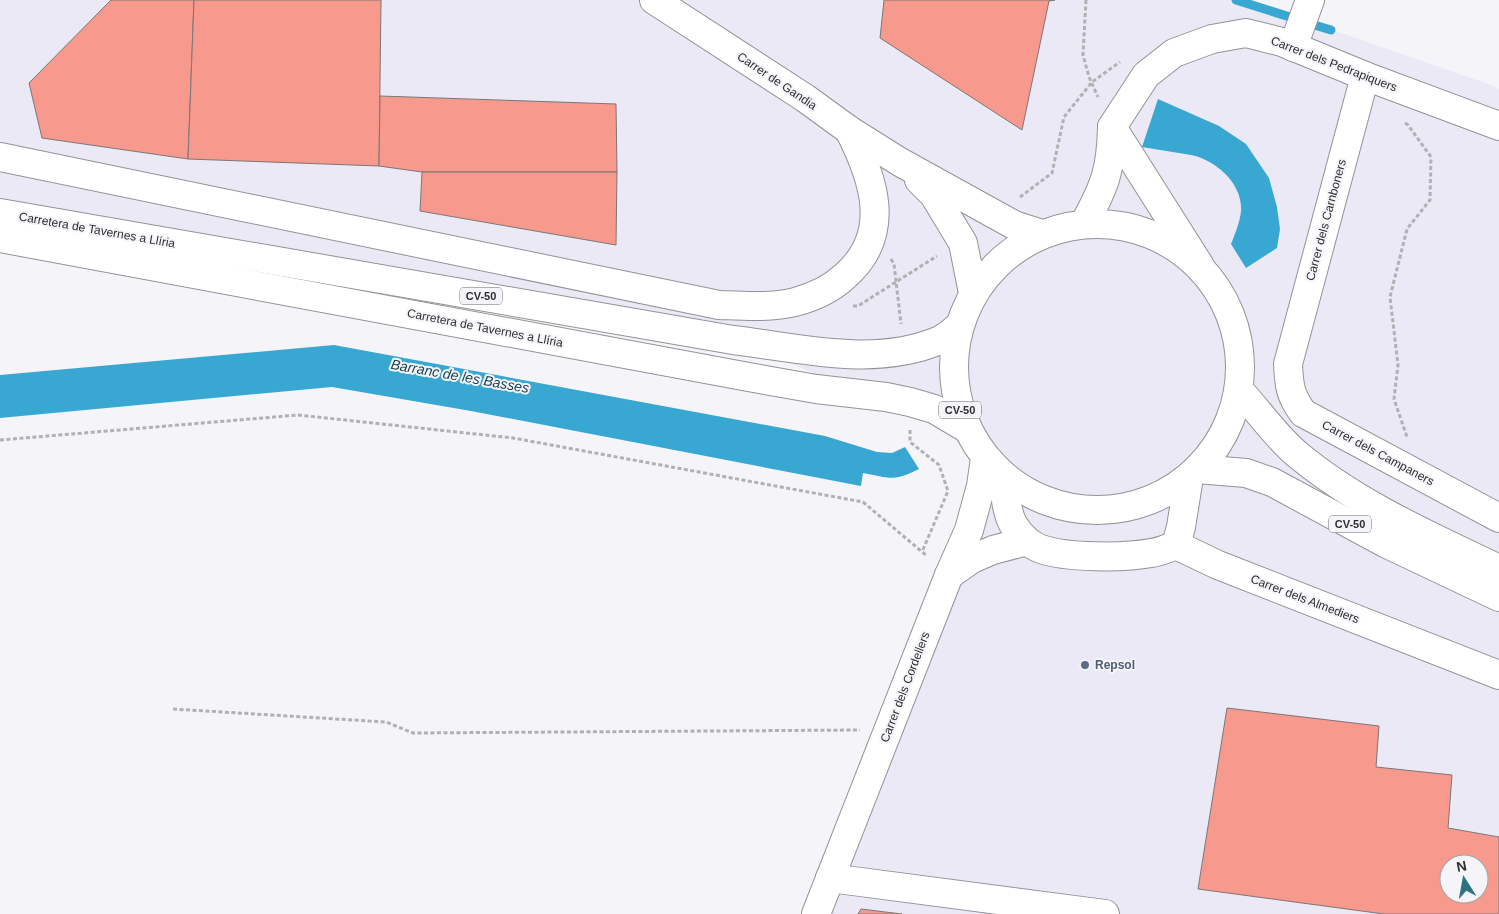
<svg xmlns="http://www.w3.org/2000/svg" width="1499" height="914" viewBox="0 0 1499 914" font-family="Helvetica,sans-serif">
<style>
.built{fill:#eae9f5;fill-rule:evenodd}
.water{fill:#38a8d2}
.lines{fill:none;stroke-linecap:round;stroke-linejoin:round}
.stream{stroke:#38a8d2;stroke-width:9}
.building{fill:#f7998c;stroke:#7b7777;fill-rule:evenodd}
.minor-casing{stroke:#939397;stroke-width:30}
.major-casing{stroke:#939397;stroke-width:30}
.path{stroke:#b1b0b3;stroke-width:3;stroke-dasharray:4 2.5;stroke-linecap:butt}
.minor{stroke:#fff;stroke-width:28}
.major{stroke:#fff;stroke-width:28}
.service-dot{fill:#5c6f8a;stroke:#f5f4f8;stroke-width:2}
.labels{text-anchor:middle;stroke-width:4;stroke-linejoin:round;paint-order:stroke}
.shield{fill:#f5f4f8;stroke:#6a696b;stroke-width:1}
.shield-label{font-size:11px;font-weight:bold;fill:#2e2e2f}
.street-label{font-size:12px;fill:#2e2e2f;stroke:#f5f4f8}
.service-label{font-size:12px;font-weight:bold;fill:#4e5e75;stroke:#f5f4f8;text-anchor:start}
.water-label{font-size:14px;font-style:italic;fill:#103f51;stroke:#f5f4f8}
</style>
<rect width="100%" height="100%" fill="#f5f4f8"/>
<path class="built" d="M 0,0 L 1246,0 L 1491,85 L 1499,89 L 1499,914 L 816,914 L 949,575 L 975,457 L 962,434 L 733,340 L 0,213 ZM 1449,864 L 1479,864 L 1479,894 L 1449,894 Z"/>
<g class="water">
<path d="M 1158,99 L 1219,126 L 1246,144 L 1269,178 L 1277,207 L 1280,229 L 1277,248 L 1246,268 L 1231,244 C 1235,234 1240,222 1241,211 C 1243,184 1216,160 1191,155 C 1175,152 1158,150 1142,147 Z"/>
<path d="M 334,345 L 825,436 L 877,452 L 892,453 L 905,447 L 919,469 C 893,482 890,478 863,473 L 861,486 L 471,411 L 332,387 L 0,418 L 0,375 Z"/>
</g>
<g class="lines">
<g class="stream">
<polyline points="1236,0 1293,18"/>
<polyline points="1311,24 1331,30"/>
</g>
</g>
<g class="building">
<polygon points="111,0 194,0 188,159 42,138 29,83"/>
<polygon points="194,0 381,0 379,166 188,159"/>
<polygon points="884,0 1055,0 1049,1 1022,130 880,38"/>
<polygon points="380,96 616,104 617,172 422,172 379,166"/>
<polygon points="422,172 617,172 616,245 420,211"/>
<path d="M 1227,708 L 1379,726 L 1376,767 L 1452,775 L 1448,828 L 1499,837 L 1499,914 L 1384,914 L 1198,889 ZM 1449,864 L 1479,864 L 1479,894 L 1449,894 Z"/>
<polygon points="861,909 902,914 858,914"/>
</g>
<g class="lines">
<g class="minor-casing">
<g id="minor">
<polyline points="654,0 805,98 849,130 900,162 1014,225 1042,234"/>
<polyline points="1293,47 1310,0"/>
<path d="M 1365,76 L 1288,364 C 1289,386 1290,395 1303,413 L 1499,518"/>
<polyline points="1112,127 1146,75 1174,53 1212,39 1246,33 1282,42 1365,76 1499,126"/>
<path d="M 0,157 L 719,305 C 744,306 770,308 795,302 C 814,297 830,290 845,276 C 893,234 874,179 849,130"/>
<polyline points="919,180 934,195 963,243 973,293"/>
<path d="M 1084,224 C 1105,186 1111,170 1112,127 L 1200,266"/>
<path d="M 1002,475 C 1005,490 1006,515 1015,527 C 1021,536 1030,545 1041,549 C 1066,558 1124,558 1151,553 C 1160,552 1168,548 1176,545"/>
<polyline points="1176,545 1218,565 1499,675"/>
<polyline points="1176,545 1181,527 1189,477"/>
<polyline points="949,575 972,559 993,550 1027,541"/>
<polyline points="830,878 1105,914"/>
<polyline points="816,914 949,575 969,530 981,486 985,458"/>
</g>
</g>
<g class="major-casing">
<g id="major">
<path d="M 0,213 L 733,340 C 800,348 875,368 940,340 C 947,337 953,331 958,327"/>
<circle cx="1097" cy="367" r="143"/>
<polyline points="0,238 754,378 816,389 886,397 910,402 934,409 966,428"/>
<path d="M 1239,390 C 1259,411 1275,436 1298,455 C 1357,504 1430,536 1499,569"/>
<polyline points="1197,469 1246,473 1272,482 1385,543 1499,597"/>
</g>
</g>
<g class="path">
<polyline points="1086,0 1083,55 1089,77 1098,97"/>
<polyline points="1405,123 1408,125 1431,157 1430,200 1407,229 1390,297 1398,365 1394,399 1407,437"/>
<polyline points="1020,197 1052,173 1064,117 1092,82 1120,62"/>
<polyline points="891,259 894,264 901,324"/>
<polyline points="853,306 858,306 937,256"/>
<polyline points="910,430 910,442 939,465 948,491 922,552"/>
<polyline points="0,440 298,415 513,438 863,502 927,556"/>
<polyline points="173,709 386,722 413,733 860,730"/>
</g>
<use href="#minor" class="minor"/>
<use href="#major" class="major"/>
</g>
<circle class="service-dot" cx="1085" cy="665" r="5"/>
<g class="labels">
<g class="shield">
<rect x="460" y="287.5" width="42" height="17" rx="4"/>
<rect x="939" y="401.5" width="42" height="17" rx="4"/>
<rect x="1329" y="515.5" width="42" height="17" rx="4"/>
</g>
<g class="shield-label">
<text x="481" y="300">CV-50</text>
<text x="960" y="414">CV-50</text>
<text x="1350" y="528">CV-50</text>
</g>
<g class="street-label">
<text transform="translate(1334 64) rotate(21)" y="4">Carrer dels Pedrapiquers</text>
<text transform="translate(777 81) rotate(34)" y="4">Carrer de Gandia</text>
<text transform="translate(1326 220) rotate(-75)" y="4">Carrer dels Carnboners</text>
<text transform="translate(97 230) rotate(10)" y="4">Carretera de Tavernes a Llíria</text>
<text transform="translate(485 328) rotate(11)" y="4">Carretera de Tavernes a Llíria</text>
<text transform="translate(1378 453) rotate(28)" y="4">Carrer dels Campaners</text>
<text transform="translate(1305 599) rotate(21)" y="4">Carrer dels Almediers</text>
<text transform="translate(905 687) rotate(-69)" y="4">Carrer dels Cordellers</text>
</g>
<g class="service-label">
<text x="1095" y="669">Repsol</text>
</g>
<g class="water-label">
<text transform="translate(460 376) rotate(10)" y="5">Barranc de les Basses</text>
</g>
</g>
<g transform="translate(1464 879) rotate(349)"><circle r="24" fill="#f5f4f8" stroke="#a5a5a8"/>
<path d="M0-4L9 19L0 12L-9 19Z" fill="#2c747f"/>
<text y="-8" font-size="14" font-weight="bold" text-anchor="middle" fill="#2e2e2f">N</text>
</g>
</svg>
